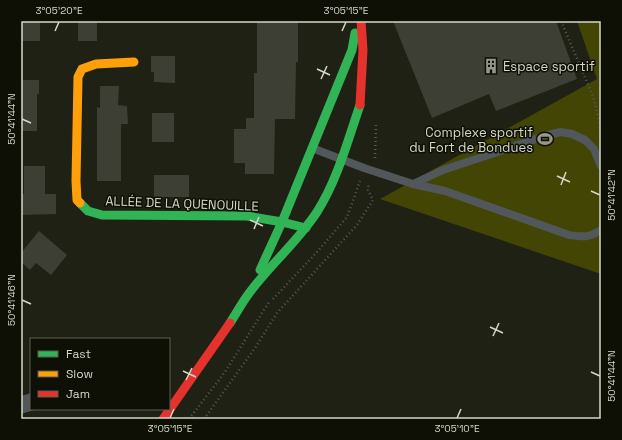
<svg xmlns="http://www.w3.org/2000/svg" width="622" height="440" viewBox="0 0 622 440" font-family="'Space Grotesk',sans-serif">
<style>
.green{fill:#434505}
.building{fill:#3d3e34}
.lines{fill:none;stroke-linecap:round;stroke-linejoin:round}
.path{stroke:#565858;stroke-width:2.5;stroke-dasharray:1 3;stroke-linecap:butt}
.lane{stroke:#52575b;stroke-width:8}
.street{stroke:#52575b;stroke-width:17}
.fast{stroke:#30b455;stroke-width:9}
.slow{stroke:#ff9f0a;stroke-width:9}
.jam{stroke:#e5322d;stroke-width:9}
.ticks{fill:none;stroke:#d5d7c8;stroke-width:1.5}
.labels{text-anchor:middle;stroke-width:3;stroke-linejoin:round;paint-order:stroke}
.poi-label{font-size:13px;fill:#d5d7c8;stroke:#0e0f05;text-anchor:start}
.street-label{font-size:13px;fill:#d5d7c8;stroke:#0e0f05}
.neatline{fill:none;stroke:#d5d7c8;stroke-width:1.5}
.ticks-label{font-size:10px;text-anchor:middle;fill:#d5d7c8}
</style>
<rect width="100%" height="100%" fill="#202115"/>
<polygon class="green" points="577,21 601,21 601,274 380,199 597,79"/>
<g class="building">
<rect x="21" y="21" width="19" height="20"/>
<rect x="78" y="21" width="19" height="20"/>
<polygon points="257,21 298,21 298,62 296,62 295,119 275,119 274,174 245,174 245,163 234,163 234,129 246,129 246,118 254,118 254,73 257,73"/>
<polygon points="393,21 556,21 577,79 496,111 489,94 432,118"/>
<polygon points="151,56 175,56 175,83 154,82 154,72 151,72"/>
<polygon points="21,80 39,80 39,94 37,94 37,131 21,131"/>
<polygon points="100,86 119,86 118,105 127,106 128,124 121,124 121,181 97,181 97,107 100,108"/>
<rect x="152" y="113" width="22" height="29"/>
<polygon points="24,166 45,166 45,194 56,194 56,214 21,215 21,194 24,194"/>
<rect x="154" y="175" width="35" height="22"/>
<polygon points="39,231 67,255 51,275 36,263 30,270 21,262 21,253"/>
</g>
<g class="lines">
<g class="path">
<polyline points="561,21 593,96 601,128"/>
<polyline points="375,158 376,123"/>
<polyline points="273,299 317,252 347,217 360,181"/>
<polyline points="189,419 225,372 269,302"/>
<polyline points="204,419 255,348 277,313 357,225 373,200 368,190 369,183"/>
</g>
<g class="lane">
<path d="M 312,148 L 364,168 L 413,184 L 445,191 L 569,235 C 583,237 589,238 601,230"/>
<polyline points="413,184 443,170 548,135 561,132 572,134 585,140 594,149 601,166"/>
</g>
<polyline class="street" points="21,405 31,402"/>
<g class="fast">
<polyline points="80,203 88,211 102,215 247,216 282,222 306,228"/>
<polyline points="260,270 282,222 352,50 355,33"/>
<path d="M 230,323 C 237,312 243,301 250,292 C 271,264 298,241 317,212 C 337,181 348,140 360,105"/>
</g>
<polyline class="slow" points="80,203 77,200 76,181 78,77 82,69 96,64 134,62"/>
<g class="jam">
<polyline points="360,105 363,50 361,21"/>
<polyline points="163,419 230,323"/>
</g>
</g>
<path class="ticks" d="M 55,31 L 59,22M 342,31 L 346,22M 317,69 L 330,75M 321,79 L 327,66M 22,119 L 31,123M 557,176 L 570,182M 561,185 L 566,172M 591,191 L 600,195M 250,220 L 263,226M 254,229 L 259,217M 22,300 L 31,304M 490,327 L 503,333M 493,336 L 499,323M 183,371 L 196,377M 591,372 L 600,376M 186,380 L 192,368M 170,418 L 174,409M 457,418 L 461,409"/>
<defs>
<g id="building-bare" transform="scale(1.2)"><path d="M-4-6H4V6H1V3H-1V6H-4ZM-2.5-4.3h1.7v1.8h-1.7ZM.8-4.3h1.7v1.8H.8ZM-2.5-1h1.7V.8h-1.7ZM.8-1h1.7V.8H.8Z" fill="#969789" stroke="#0e0f05" stroke-width="2.5" paint-order="stroke"/></g>
<g id="stadium-bare" transform="scale(1.2)"><path d="M0-5a6.5 5 0 1 0 0 10a6.5 5 0 1 0 0-10ZM-3.5-1.8h7v3.6h-7Z" fill="#969789" stroke="#0e0f05" stroke-width="2.5" paint-order="stroke"/></g>
</defs>
<g fill-rule="evenodd">
<use href="#building-bare" x="491" y="66"/>
<use href="#stadium-bare" x="545" y="139"/>
</g>
<g class="labels">
<g class="poi-label">
<text x="503" y="71">Espace sportif</text>
<text x="533" y="137" text-anchor="end">Complexe sportif<tspan x="533" dy="15">du Fort de Bondues</tspan></text>
</g>
<g class="street-label">
<text transform="translate(182 203) rotate(2)" y="5">ALLÉE DE LA QUENOUILLE</text>
</g>
</g>
<rect width="622" height="440" fill="none" stroke="#0e0f05" stroke-width="44"/>
<rect x="30" y="338" width="140" height="72" fill="#0e0f05" stroke="#5e5f53"/>
<rect x="38" y="351" width="20" height="6" fill="#30b455" stroke="#5e5f53"/>
<text x="66" y="358" font-size="12" fill="#d5d7c8">Fast</text>
<rect x="38" y="371" width="20" height="6" fill="#ff9f0a" stroke="#5e5f53"/>
<text x="66" y="378" font-size="12" fill="#d5d7c8">Slow</text>
<rect x="38" y="391" width="20" height="6" fill="#e5322d" stroke="#5e5f53"/>
<text x="66" y="398" font-size="12" fill="#d5d7c8">Jam</text>
<rect x="22" y="22" width="578" height="396" class="neatline"/>
<g class="ticks-label">
<text x="59" y="14">3°05'20"E</text>
<text x="346" y="14">3°05'15"E</text>
<text transform="translate(11 119) rotate(-90)" y="4">50°41'44"N</text>
<text transform="translate(611 195) rotate(-90)" y="4">50°41'42"N</text>
<text transform="translate(11 300) rotate(-90)" y="4">50°41'46"N</text>
<text transform="translate(611 376) rotate(-90)" y="4">50°41'44"N</text>
<text x="170" y="432">3°05'15"E</text>
<text x="457" y="432">3°05'10"E</text>
</g>
</svg>
